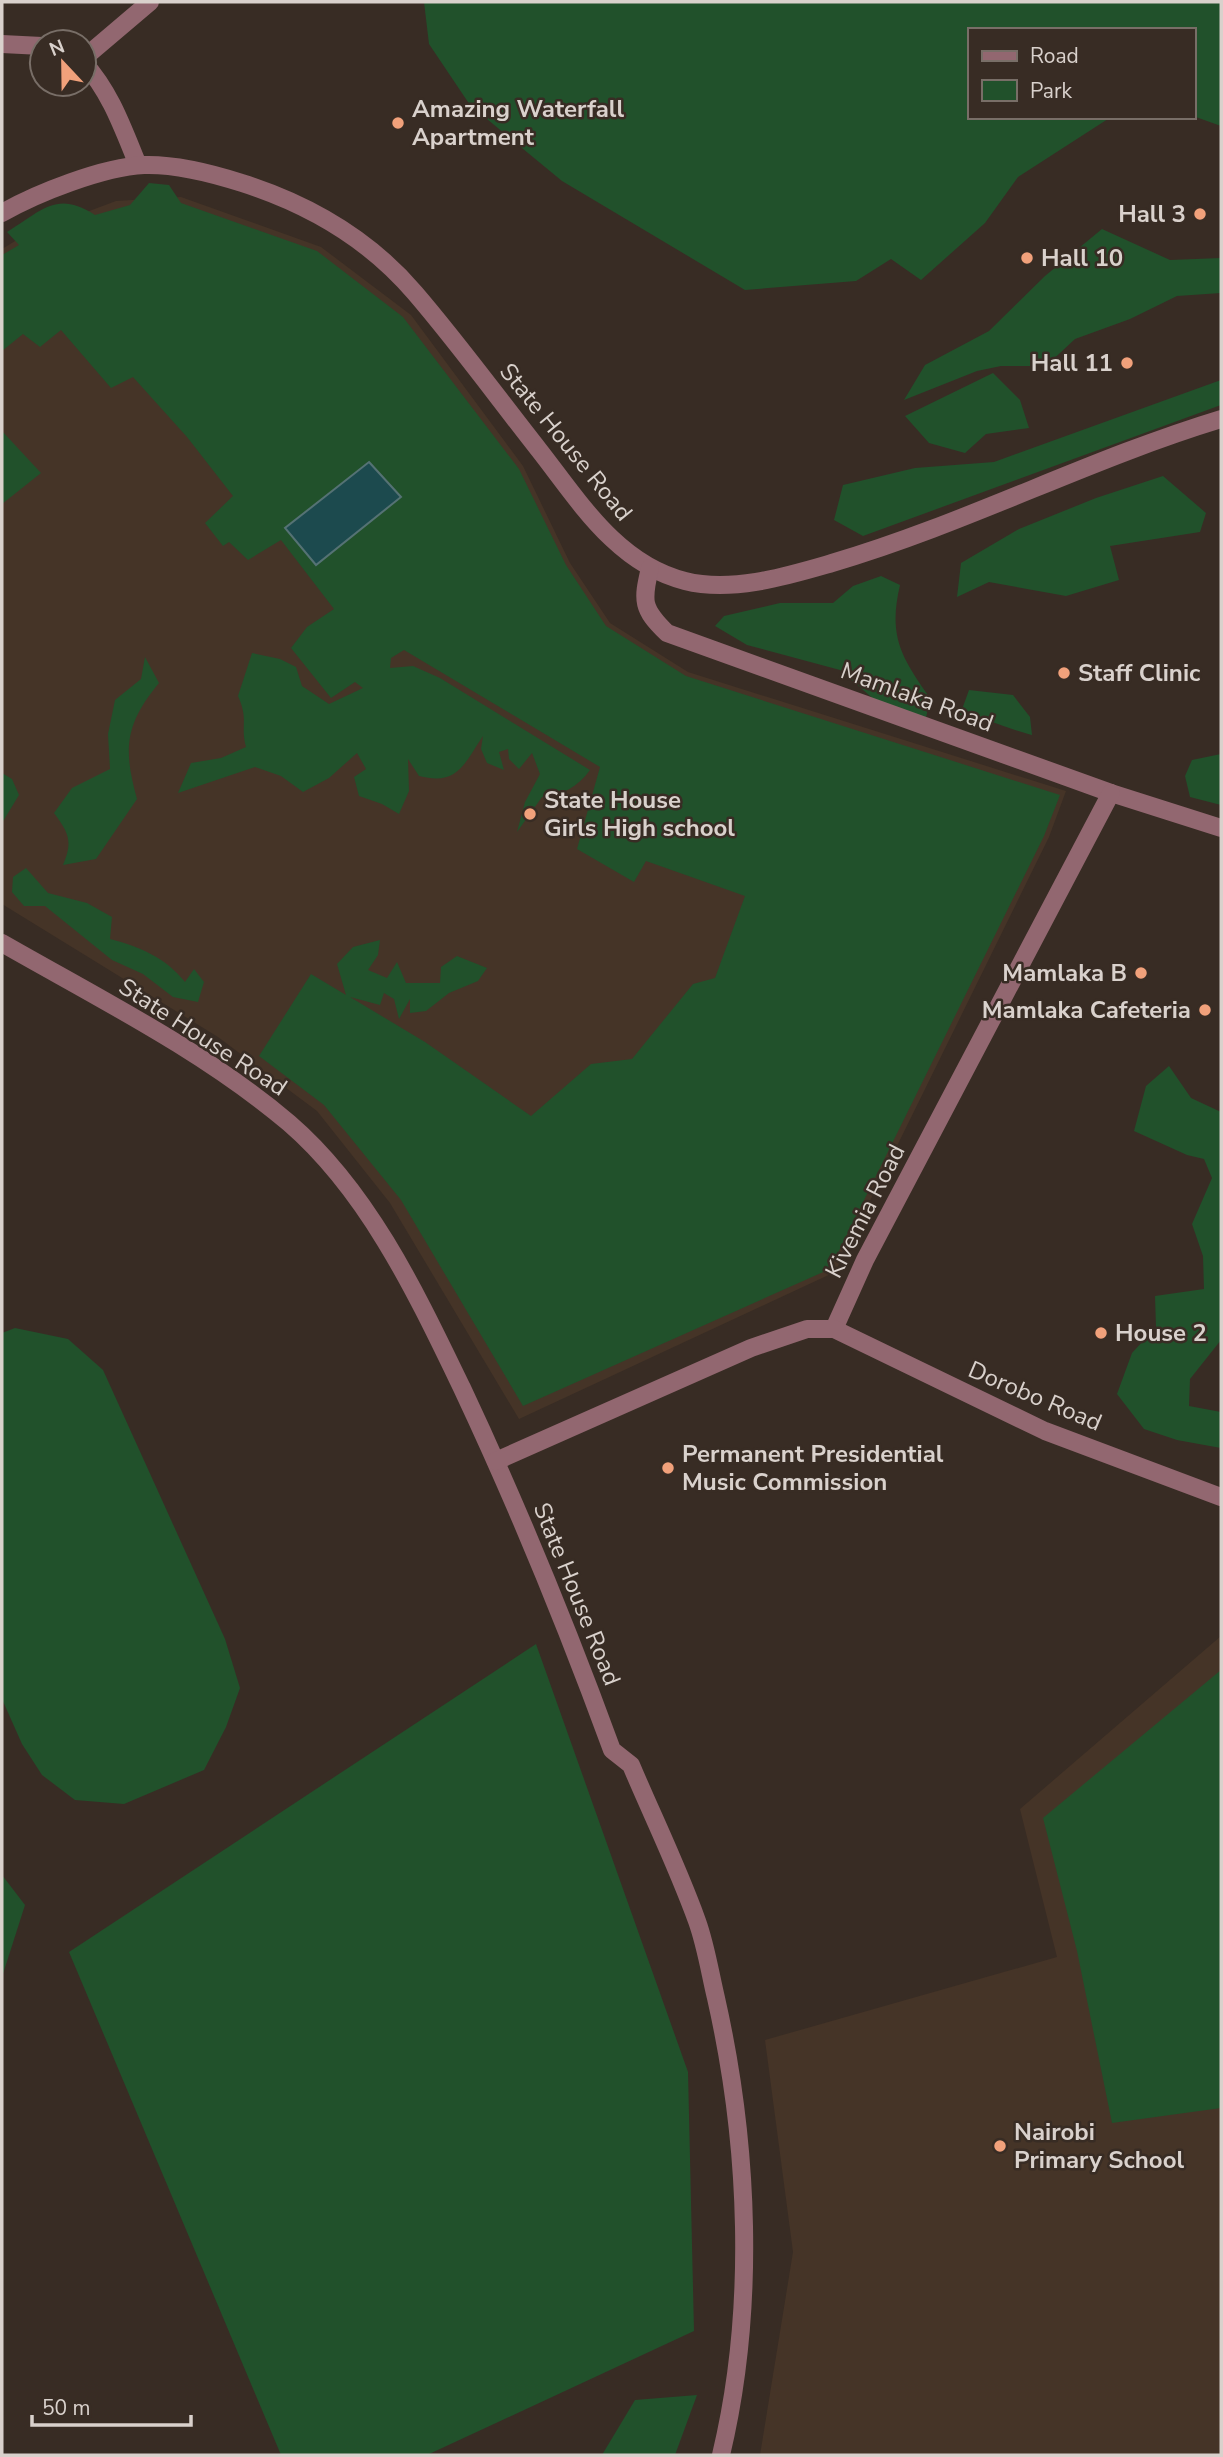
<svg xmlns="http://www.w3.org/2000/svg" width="1223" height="2457" viewBox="0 0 1223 2457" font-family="'Nunito Sans',sans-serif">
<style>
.built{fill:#453427}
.green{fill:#21512b}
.water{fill:#1c4a4e;stroke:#557274;stroke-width:2}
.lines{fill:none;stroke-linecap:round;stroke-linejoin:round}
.minor{stroke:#926770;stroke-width:18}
.poi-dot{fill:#f1a17b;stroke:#382c24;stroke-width:2.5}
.labels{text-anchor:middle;stroke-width:5;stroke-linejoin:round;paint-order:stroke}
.poi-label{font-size:24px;font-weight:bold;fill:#d9d1cc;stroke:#382c24;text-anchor:start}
.street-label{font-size:24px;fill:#d9d1cc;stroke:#382c24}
</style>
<rect width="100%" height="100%" fill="#382c24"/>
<g class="built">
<polygon points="181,197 321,247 411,315 523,466 570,563 610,623 688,672 1066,791 1049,837 835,1272 519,1419 390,1203 317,1111 218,1037 2,904 2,249 25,235 116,201"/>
<polygon points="1221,1636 1221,2455 760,2455 793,2252 765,2040 1057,1957 1020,1809"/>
</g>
<g class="green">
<polygon points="424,2 1221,2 1221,126 1193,116 1193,30 969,30 969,117 1111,117 1018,177 985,223 921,280 891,259 856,281 745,290 562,181 470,105 429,44"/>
<path d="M 149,183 L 169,185 L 181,203 L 317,251 L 403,317 L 519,469 L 566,565 L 606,626 L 686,676 L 1060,795 L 1044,836 L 830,1269 L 523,1406 L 401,1200 L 324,1105 L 259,1056 L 311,974 L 346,995 L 337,964 L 353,947 L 380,940 L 378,955 L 368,970 L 387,978 L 397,962 L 406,983 L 440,983 L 441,967 L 457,956 L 487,968 L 478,981 L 449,993 L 426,1011 L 410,1013 L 410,999 L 399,1019 L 394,999 L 384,993 L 380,1005 L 350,997 L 425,1042 L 531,1116 L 591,1064 L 632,1059 L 693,984 L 715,978 L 745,896 L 646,861 L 634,882 L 577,849 L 600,767 L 404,650 L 391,658 L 390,668 L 413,666 L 440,678 L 590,770 C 578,787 562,795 542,797 L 517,832 L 525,802 L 540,774 L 532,753 L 519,769 L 509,759 L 508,749 L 499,752 L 504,770 L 487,763 L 481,749 L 483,736 C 464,764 458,786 419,776 L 408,759 L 409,791 L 399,814 L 382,804 L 359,796 L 354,777 L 366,769 L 357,753 L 329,778 L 303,792 L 281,776 L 255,767 L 178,793 L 191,763 L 221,758 L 246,747 C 240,725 249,721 238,696 L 252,653 L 280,659 L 296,667 L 302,686 L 329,704 L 363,688 L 355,682 L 331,698 L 291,648 L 307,627 L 334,609 L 281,540 L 248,560 L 229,542 L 223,546 L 205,523 L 233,496 L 187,437 L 133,377 L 111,388 L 61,330 L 40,347 L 23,334 L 2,351 L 2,255 L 19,245 L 7,232 C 42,211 56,190 95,215 L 130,205 Z"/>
<polygon points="1102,229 1170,260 1221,258 1221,293 1177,296 1130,319 1075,339 1046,366 1001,366 977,371 904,400 925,365 989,331 1045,276"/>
<polygon points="993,373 1020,400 1029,428 986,434 965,453 929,443 905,416"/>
<polygon points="1221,380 1221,405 863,536 834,520 843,485 915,468 994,462"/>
<polygon points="2,431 41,473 2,504"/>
<polygon points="1163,476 1206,513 1200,532 1110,546 1119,580 1066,596 989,582 957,597 961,563 1019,529 1096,498"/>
<path d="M 881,576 L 900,585 C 888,636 901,657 930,698 L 926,718 L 877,702 L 840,670 L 747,645 L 715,626 L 724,616 L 780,603 L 833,603 L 853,586 Z"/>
<path d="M 145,657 L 159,683 C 125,724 123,749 137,799 L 96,859 L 63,865 C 73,842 69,833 54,813 L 72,788 L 110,769 L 108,734 L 115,700 L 141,679 Z"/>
<path d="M 969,690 L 1013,695 L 1030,717 L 1032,735 C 1009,730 980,714 960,715 Z"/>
<polygon points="1221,754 1221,805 1190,797 1185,776 1192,760"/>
<polygon points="2,773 12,779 19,795 2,823"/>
<path d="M 26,868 L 48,893 L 87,903 L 112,917 L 110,939 C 140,947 165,957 185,982 L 194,969 L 204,982 L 198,1002 L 173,997 L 143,974 L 112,960 L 45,906 L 24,906 L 12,892 L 13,877 Z"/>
<polygon points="1169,1066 1191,1098 1221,1112 1221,1340 1190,1379 1189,1406 1221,1412 1221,1448 1177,1440 1144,1429 1117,1394 1132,1353 1156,1327 1155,1296 1204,1289 1203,1256 1192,1224 1212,1178 1204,1159 1187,1155 1134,1131 1146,1086"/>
<polygon points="15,1328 68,1339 103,1370 225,1639 240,1688 226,1727 204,1770 124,1804 75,1800 42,1775 22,1744 2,1699 2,1333"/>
<polygon points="536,1644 688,2072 694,2331 427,2455 281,2455 69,1952"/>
<polygon points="1221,1670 1221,2108 1112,2123 1077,1951 1043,1818"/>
<polygon points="2,1875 25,1905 2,1977"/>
<polygon points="697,2395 675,2455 602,2455 635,2400"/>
</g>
<polygon class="water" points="369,462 401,497 316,565 285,528"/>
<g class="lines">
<g class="minor">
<polyline points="2,44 42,46"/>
<polyline points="84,58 150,2"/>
<path d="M 84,63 C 111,93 123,129 138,165"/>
<path d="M 2,213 C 37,193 103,167 144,165 C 176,164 211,173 242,183 C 308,204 369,239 415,293 C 458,343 498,398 539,450 C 579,501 617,564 685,581 C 732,593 787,576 832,563 C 965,524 1089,459 1221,419"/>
<path d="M 650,568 C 642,601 642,609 667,633 L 1111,793 L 1221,828"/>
<path d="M 2,943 C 98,998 204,1051 289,1123 C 369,1192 417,1295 462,1388 C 518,1507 567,1627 612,1750 L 631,1765 C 653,1817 678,1868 697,1921 C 706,1946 710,1973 716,1998 C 749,2144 756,2309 721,2455"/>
<polyline points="834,1329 865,1260 1111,793"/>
<polyline points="496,1461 751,1348 807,1329 834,1329 1045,1431 1221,1497"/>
</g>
</g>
<g class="poi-dot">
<circle cx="398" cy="123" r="7"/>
<circle cx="1200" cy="214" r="7"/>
<circle cx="1027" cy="258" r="7"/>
<circle cx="1127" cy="363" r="7"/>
<circle cx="1064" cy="673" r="7"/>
<circle cx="530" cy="814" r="7"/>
<circle cx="1141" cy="973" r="7"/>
<circle cx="1205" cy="1010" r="7"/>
<circle cx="1101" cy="1333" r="7"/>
<circle cx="668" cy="1468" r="7"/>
<circle cx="1000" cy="2146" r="7"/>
</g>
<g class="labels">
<g class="poi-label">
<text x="412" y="117">Amazing Waterfall<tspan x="412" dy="28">Apartment</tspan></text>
<text x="1186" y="222" text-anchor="end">Hall 3</text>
<text x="1041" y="266">Hall 10</text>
<text x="1113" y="371" text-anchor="end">Hall 11</text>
<text x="1078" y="681">Staff Clinic</text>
<text x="544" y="808">State House<tspan x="544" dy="28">Girls High school</tspan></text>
<text x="1127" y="981" text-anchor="end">Mamlaka B</text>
<text x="1191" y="1018" text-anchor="end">Mamlaka Cafeteria</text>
<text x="1115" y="1341">House 2</text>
<text x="682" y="1462">Permanent Presidential<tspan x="682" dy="28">Music Commission</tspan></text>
<text x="1014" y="2140">Nairobi<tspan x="1014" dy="28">Primary School</tspan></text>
</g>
<g class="street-label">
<text transform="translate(566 442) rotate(51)" y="8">State House Road</text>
<text transform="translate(917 697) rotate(20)" y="8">Mamlaka Road</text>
<text transform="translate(203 1037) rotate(33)" y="8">State House Road</text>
<text transform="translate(865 1211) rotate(-63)" y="8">Kivemia Road</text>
<text transform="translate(1035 1396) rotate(23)" y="8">Dorobo Road</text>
<text transform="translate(577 1594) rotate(68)" y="8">State House Road</text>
</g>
</g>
<rect width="1223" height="2457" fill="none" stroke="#d9d1cc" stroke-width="7"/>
<rect x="968" y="28" width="228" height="91" fill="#382c24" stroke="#786e67" stroke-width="2"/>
<rect x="982" y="51" width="35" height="10" fill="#926770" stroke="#786e67" stroke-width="2"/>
<text x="1030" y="63" font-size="21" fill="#d9d1cc">Road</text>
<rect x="982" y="80" width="35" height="21" fill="#21512b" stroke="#786e67" stroke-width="2"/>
<text x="1030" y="98" font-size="21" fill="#d9d1cc">Park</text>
<g transform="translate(63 63) rotate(338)"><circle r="33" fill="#382c24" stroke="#786e67" stroke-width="2"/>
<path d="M0-5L12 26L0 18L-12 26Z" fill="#f1a17b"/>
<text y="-10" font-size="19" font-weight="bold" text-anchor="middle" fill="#d9d1cc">N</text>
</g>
<path d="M32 2415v10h159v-10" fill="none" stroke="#d9d1cc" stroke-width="3.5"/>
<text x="42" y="2415" font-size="21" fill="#d9d1cc" stroke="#382c24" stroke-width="5" paint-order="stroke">50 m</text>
</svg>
